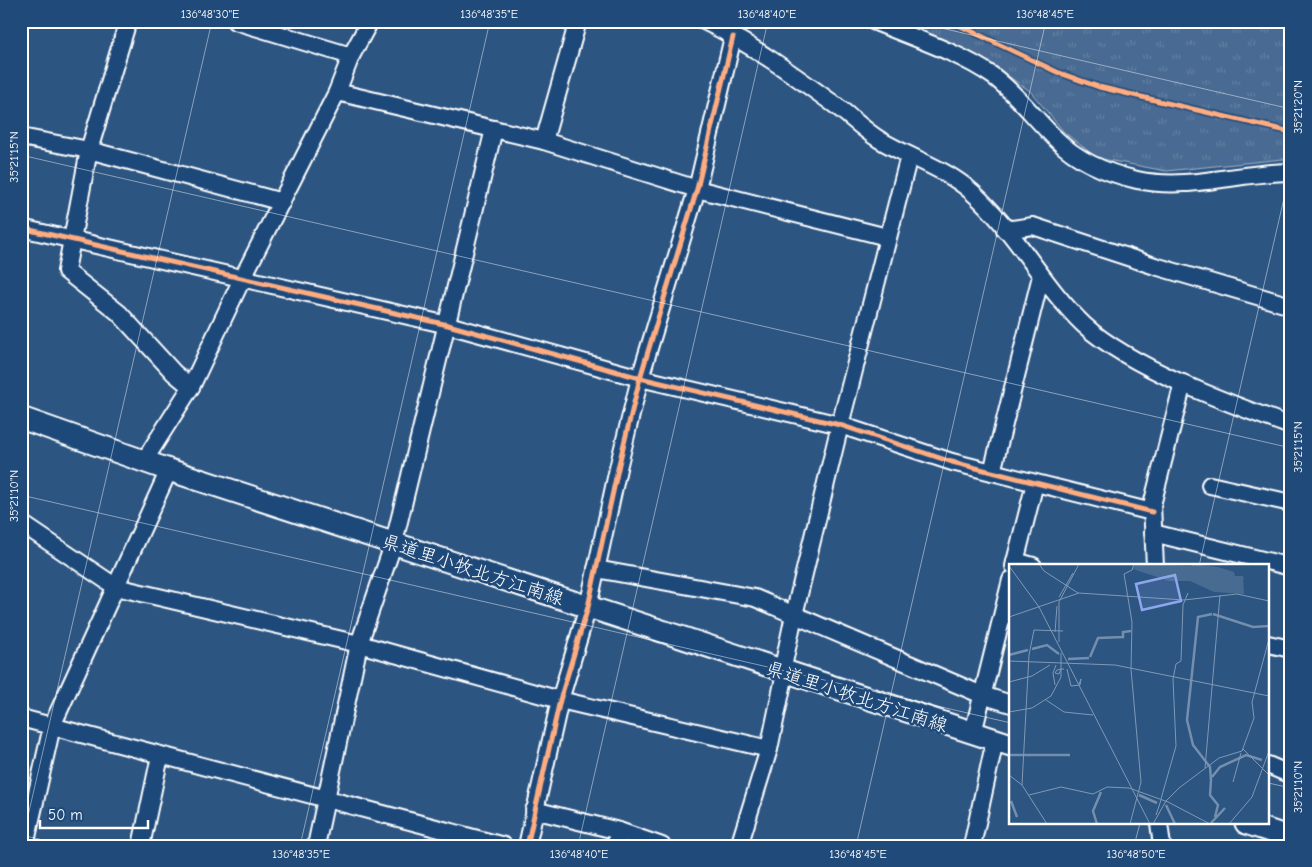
<svg xmlns="http://www.w3.org/2000/svg" width="1312" height="867" viewBox="0 0 1312 867" font-family="'Comic Neue','Klee One',sans-serif">
<style>
.grass{fill:url(#grass-tufts);stroke:#a4b5c8}
.lines{fill:none;stroke-linecap:round;stroke-linejoin:round}
.minor-casing{stroke:#fff;stroke-width:20}
.major-casing{stroke:#fff;stroke-width:25}
.minor{stroke:#1f4a7a;stroke-width:16}
.major{stroke:#1f4a7a;stroke-width:21}
.cycleway-casing{stroke:#1f4a7a;stroke-width:8}
.cycleway{stroke:#ffac80;stroke-width:5}
.ticks{fill:none;stroke:#fff;stroke-width:1;stroke-opacity:0.45}
.labels{text-anchor:middle;stroke-width:5;stroke-linejoin:round;paint-order:stroke}
.street-label{font-size:19px;fill:#fff;stroke:#1f4a7a}
.inset-river{fill:none;stroke:#748fad;stroke-width:2.5}
.inset-road{fill:none;stroke:#8099b4;stroke-width:1}
.view{fill:#8ea6ec;fill-opacity:0.15;stroke:#8ea6ec;stroke-width:2.5}
.inset-edge{fill:none;stroke:#fff;stroke-width:2.5}
.neatline{fill:none;stroke:#fff;stroke-width:2}
.ticks-label{font-size:12px;text-anchor:middle;fill:#fff}
</style>
<defs>
<pattern id="grass-tufts" width="24" height="20" patternUnits="userSpaceOnUse" patternTransform="scale(1.25)"><rect width="24" height="20" fill="#486b92"/><path d="M3 7l-1-3M5 7V3M7 7l1-3M15 17l-1-3M17 17v-4M19 17l1-3" fill="none" stroke="#6381a2"/></pattern>
</defs>
<rect width="100%" height="100%" fill="#2c5582"/>
<filter id="ink" filterUnits="userSpaceOnUse"><feTurbulence type="fractalNoise" baseFrequency=".02" numOctaves="2"/><feDisplacementMap in="SourceGraphic" scale="10" xChannelSelector="R" yChannelSelector="G"/><feConvolveMatrix kernelMatrix="1 2 1 2 8 2 1 2 1" color-interpolation-filters="sRGB"/></filter>
<g filter="url(#ink)">
<polygon class="grass" points="897,21 1291,21 1291,162 1283,159 1166,171 1097,158 1064,132 1030,91 982,58"/>
<g class="lines">
<g class="minor-casing">
<g id="minor">
<polyline points="128,21 89,150 66,271 119,313 174,373 191,387"/>
<polyline points="235,21 351,56"/>
<path d="M 704,21 C 750,43 794,75 835,105 C 850,116 864,130 880,140 C 910,158 945,168 972,192 C 1015,230 1042,285 1084,325 C 1131,368 1230,404 1291,426"/>
<path d="M 873,21 C 911,37 959,52 993,76 C 1018,95 1035,119 1057,140 C 1079,162 1107,173 1137,180 C 1189,191 1239,172 1291,172"/>
<polyline points="337,92 544,141 697,189 887,237"/>
<polyline points="21,137 89,150 282,202"/>
<polyline points="544,141 578,21"/>
<polyline points="21,228 448,325 640,378 840,425 952,462 1152,512"/>
<polyline points="1005,230 1033,226 1155,266 1291,306"/>
<polyline points="144,461 191,387 242,279 337,92 351,56 370,21"/>
<polyline points="992,472 1041,276"/>
<polyline points="1210,485 1291,503"/>
<polyline points="21,523 116,587 359,644 560,700 769,749"/>
<polyline points="1153,533 1291,567"/>
<polyline points="1015,561 1033,566"/>
<polyline points="1014,566 1035,483"/>
<polyline points="1155,566 1152,505 1183,383"/>
<polyline points="596,569 755,598 982,695 1011,704"/>
<polyline points="1268,644 1291,649"/>
<polyline points="782,672 794,615 840,425 909,156"/>
<polyline points="21,718 504,846"/>
<polyline points="973,733 1011,580"/>
<polyline points="1268,765 1291,775"/>
<polyline points="534,810 619,831 662,846"/>
<polyline points="1159,823 1162,846"/>
<polyline points="25,846 52,726 169,470"/>
<polyline points="141,846 160,756"/>
<polyline points="316,846 359,644 394,542 494,129"/>
<polyline points="527,846 560,700 588,607 619,464 640,378 697,189 733,37"/>
<polyline points="615,846 619,831"/>
<polyline points="739,846 769,749 785,673"/>
<polyline points="972,846 995,740"/>
</g>
</g>
<g class="major-casing">
<g id="major">
<polyline points="21,418 169,470 1011,745"/>
<polyline points="1246,823 1291,838"/>
</g>
</g>
<use href="#minor" class="minor"/>
<use href="#major" class="major"/>
<g class="cycleway-casing">
<g id="cycleway">
<polyline points="950,21 1057,72 1099,87 1291,132"/>
<polyline points="21,228 448,325 640,378 840,425 952,462 1152,512"/>
<polyline points="527,846 560,700 588,607 619,464 640,378 697,189 733,37"/>
</g>
</g>
<use href="#cycleway" class="cycleway"/>
</g>
</g>
<path class="ticks" d="M 911,21 L 1291,109M 21,155 L 1291,448M 21,495 L 1011,723M 1199,566 L 1291,168M 1268,783 L 1291,788M 21,835 L 70,846M 21,846 L 212,21M 300,846 L 490,21M 578,846 L 768,21M 856,846 L 1046,21M 1134,846 L 1140,823"/>
<g class="labels">
<g class="street-label">
<text transform="translate(473 569) rotate(18)" y="7">県道里小牧北方江南線</text>
<text transform="translate(857 696) rotate(18)" y="7">県道里小牧北方江南線</text>
</g>
</g>
<g transform="translate(1009 564)">
<rect width="260" height="260" fill="#2c5582"/>
<path d="M 126,0 L 209,3 L 225,8 L 226,12 L 234,12 L 235,30 L 205,28 L 181,17 L 160,17 L 124,5 Z" fill="#486b92"/>
<path d="M 184,0 L 208,3 L 207,13 L 184,10 L 180,6 Z" fill="#486b92"/>
<path d="M 225,12 L 235,14 L 232,21 L 206,21 L 207,14 Z" fill="#486b92"/>
<path class="inset-river" d="M 204,50 L 244,63 L 260,62M 23,85 L 38,81 L 50,90M 0,91 L 19,86M 81,93 L 89,74 L 114,73 L 114,68 L 122,67M 59,95 L 80,94M 0,191 L 61,191M 203,213 L 211,203 L 237,191 L 253,196M 202,216 L 201,231 L 209,241 L 206,253M 202,216 L 201,203 L 184,181 L 178,156 L 189,53 L 203,50M 130,231 L 148,239M 2,237 L 8,253M 157,241 L 166,260M 202,259 L 216,244M 88,260 L 84,247 L 92,228"/>
<path class="inset-road" d="M 30,0 L 35,7 L 69,29M 0,2 L 30,43 L 141,260M 50,33 L 64,9M 0,53 L 70,29 L 175,36 L 228,30 L 260,37M 46,68 L 48,42M 50,78 L 50,38 L 70,0M 0,97 L 106,101 L 260,132M 172,97 L 174,41 L 179,29M 52,105 L 50,110 L 46,109 L 48,106 L 52,105 L 55,105M 58,105 L 62,122 L 71,121 L 72,115 L 70,120M 0,118 L 23,112 L 41,101M 46,121 L 44,109 L 47,101M 37,136 L 55,148 L 84,151M 0,148 L 23,144 L 42,132 L 52,113 L 52,89M 234,185 L 260,211M 196,204 L 211,31M 0,211 L 13,221 L 38,260M 224,218 L 232,189M 13,221 L 20,91 L 25,66 L 54,67M 20,231 L 52,223 L 84,230 L 98,223 L 120,224 L 159,238 L 201,260M 152,235 L 167,182 L 164,115 L 167,100 L 172,97M 147,251 L 152,236M 121,260 L 132,218 L 122,105 L 123,58 L 115,10 L 123,6 L 125,0M 144,260 L 157,237 L 170,224 L 210,194 L 233,187 L 245,154 L 243,138 L 260,75M 220,260 L 243,233 L 260,187"/>
<path class="view" d="M 166,11 L 172,37 L 133,46 L 127,20 Z"/>
<rect width="260" height="260" class="inset-edge"/>
</g>
<rect width="1312" height="867" fill="none" stroke="#1f4a7a" stroke-width="55"/>
<path d="M40 820v8h108v-8" fill="none" stroke="#ffffff" stroke-width="2.5"/>
<text x="48" y="820" font-size="15" fill="#ffffff" stroke="#1f4a7a" stroke-width="4" paint-order="stroke">50 m</text>
<rect x="28" y="28" width="1256" height="812" class="neatline"/>
<g class="ticks-label">
<text x="210" y="18">136°48'30"E</text>
<text x="489" y="18">136°48'35"E</text>
<text x="767" y="18">136°48'40"E</text>
<text x="1045" y="18">136°48'45"E</text>
<text transform="translate(1298 107) rotate(-90)" y="4">35°21'20"N</text>
<text transform="translate(14 157) rotate(-90)" y="4">35°21'15"N</text>
<text transform="translate(1298 447) rotate(-90)" y="4">35°21'15"N</text>
<text transform="translate(14 496) rotate(-90)" y="4">35°21'10"N</text>
<text transform="translate(1298 787) rotate(-90)" y="4">35°21'10"N</text>
<text x="301" y="858">136°48'35"E</text>
<text x="579" y="858">136°48'40"E</text>
<text x="858" y="858">136°48'45"E</text>
<text x="1136" y="858">136°48'50"E</text>
</g>
</svg>
